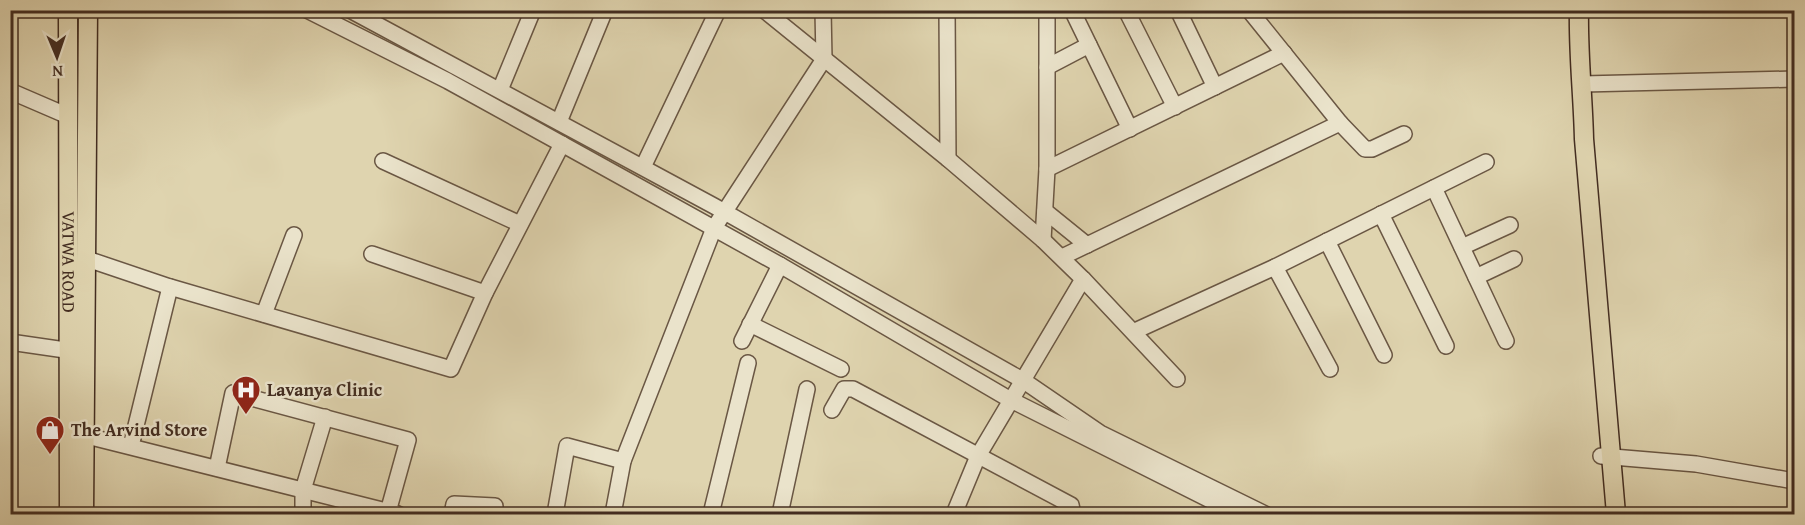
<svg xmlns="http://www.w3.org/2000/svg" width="1805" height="525" viewBox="0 0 1805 525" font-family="'Gentium Book Plus',serif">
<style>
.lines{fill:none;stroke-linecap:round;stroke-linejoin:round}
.minor-casing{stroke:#6a5744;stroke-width:18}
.major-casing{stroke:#432d21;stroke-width:21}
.minor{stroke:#eae3cb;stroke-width:15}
.major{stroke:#dfd4af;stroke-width:18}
.labels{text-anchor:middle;stroke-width:5;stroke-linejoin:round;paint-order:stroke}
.street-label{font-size:18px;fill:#432d21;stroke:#eae3cb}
.poi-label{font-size:18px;font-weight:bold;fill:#432d21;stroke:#eae3cb;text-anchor:start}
</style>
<rect width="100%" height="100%" fill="#dfd4af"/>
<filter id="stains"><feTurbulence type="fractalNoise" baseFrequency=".00333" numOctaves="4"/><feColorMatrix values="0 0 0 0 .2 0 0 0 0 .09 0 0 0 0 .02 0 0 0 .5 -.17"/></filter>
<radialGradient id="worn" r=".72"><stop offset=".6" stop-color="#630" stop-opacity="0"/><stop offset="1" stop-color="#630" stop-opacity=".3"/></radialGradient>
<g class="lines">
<g class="minor-casing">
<g id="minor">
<polyline points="307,10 448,81 562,144 780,265 1009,399 1238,514"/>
<polyline points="350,10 714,206 1024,381 1100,433 1265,514"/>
<polyline points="764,10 948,159 1043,240 1083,279 978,456 954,514"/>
<polyline points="947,10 948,159"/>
<polyline points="1072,10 1130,129"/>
<polyline points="1126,10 1175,107"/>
<polyline points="1178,10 1215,87"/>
<polyline points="1047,67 1089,45"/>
<polyline points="1583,84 1794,79"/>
<polyline points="500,90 533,10"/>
<polyline points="10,91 68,116"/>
<polyline points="559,122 605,10"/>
<polyline points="1340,123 1365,149 1372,149 1404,134"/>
<polyline points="383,161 520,224"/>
<polyline points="643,167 718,10"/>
<polyline points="1047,169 1284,53"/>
<polyline points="1434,188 1506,341"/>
<polyline points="1045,211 1087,245"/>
<polyline points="1381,214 1446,346"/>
<polyline points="1043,240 1047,169 1047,10"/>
<polyline points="1327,241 1384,355"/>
<polyline points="1462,247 1510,225"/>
<polyline points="372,254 485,293"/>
<polyline points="1062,257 1340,123 1249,10"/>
<polyline points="87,259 170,287 451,369 485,293 562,144"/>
<polyline points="1275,267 1330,369"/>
<polyline points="1476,277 1514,259"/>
<polyline points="1083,279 1177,379"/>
<polyline points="264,314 294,235"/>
<polyline points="750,324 841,369"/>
<polyline points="1135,331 1275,267 1486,162"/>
<polyline points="742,341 780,265"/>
<polyline points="10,342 79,352"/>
<polyline points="832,410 844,389 853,389 1071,505 1073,514"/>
<polyline points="87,436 398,514"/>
<polyline points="131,446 170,287"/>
<polyline points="1601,456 1696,464 1794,481"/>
<polyline points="217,468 233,393 408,440 388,512"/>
<polyline points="303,514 303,490 325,417"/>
<polyline points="452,514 454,504 495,506"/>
<polyline points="555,514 567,446 623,461"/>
<polyline points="613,514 623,461 714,228 824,59 823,10"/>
<polyline points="711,514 748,363"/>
<polyline points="780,514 807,389"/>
</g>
</g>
<g class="major-casing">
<g id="major">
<path id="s1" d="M 68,10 L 69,514"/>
<path d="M 1579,10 C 1578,53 1583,96 1584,139 L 1616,514"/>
<polyline points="84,514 88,10"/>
</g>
</g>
<use href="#minor" class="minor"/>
<use href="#major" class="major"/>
</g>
<defs>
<g id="hospital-pin" transform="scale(1.5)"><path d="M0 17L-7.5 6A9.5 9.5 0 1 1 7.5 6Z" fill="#8f2418" stroke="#eae3cb"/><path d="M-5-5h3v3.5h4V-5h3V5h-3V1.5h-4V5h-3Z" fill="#fff"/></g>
<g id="shop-pin" transform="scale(1.5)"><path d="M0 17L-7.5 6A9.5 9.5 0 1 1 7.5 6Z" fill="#8f2418" stroke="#eae3cb"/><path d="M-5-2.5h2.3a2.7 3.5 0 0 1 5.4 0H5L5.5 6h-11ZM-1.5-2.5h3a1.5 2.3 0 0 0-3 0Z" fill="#fff"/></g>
</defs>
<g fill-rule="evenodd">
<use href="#hospital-pin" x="246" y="390"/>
<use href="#shop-pin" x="50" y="430"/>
</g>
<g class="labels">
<g class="street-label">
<text dy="6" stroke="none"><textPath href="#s1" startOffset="252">VATWA ROAD</textPath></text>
</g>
<g class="poi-label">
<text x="267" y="396">Lavanya Clinic</text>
<text x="71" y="436">The Arvind Store</text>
</g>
</g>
<rect width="1805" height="525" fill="none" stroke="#dfd4af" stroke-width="36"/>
<rect x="12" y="12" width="1781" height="501" fill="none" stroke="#432d21" stroke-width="3"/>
<rect x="18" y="18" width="1769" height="489" fill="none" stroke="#432d21" stroke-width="1.5"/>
<g transform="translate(57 57) rotate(178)" stroke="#eae3cb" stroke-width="4.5" paint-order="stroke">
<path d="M0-4.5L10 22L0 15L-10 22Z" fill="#432d21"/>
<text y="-9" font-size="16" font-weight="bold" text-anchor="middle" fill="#432d21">N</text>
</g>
<rect width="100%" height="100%" filter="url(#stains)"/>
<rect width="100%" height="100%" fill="url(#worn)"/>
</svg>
